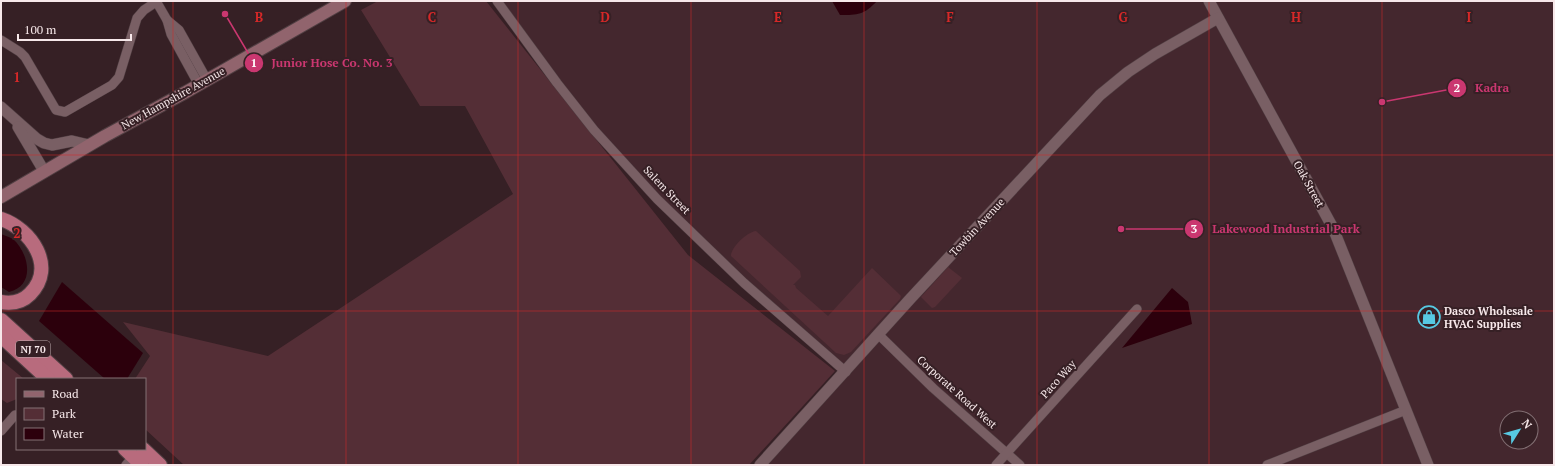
<svg xmlns="http://www.w3.org/2000/svg" width="1555" height="466" viewBox="0 0 1555 466" font-family="'PT Serif',serif">
<style>
.built{fill:#44272e;fill-rule:evenodd}
.green{fill:#542e36}
.water{fill:#2c000c}
.lines{fill:none;stroke-linecap:round;stroke-linejoin:round}
.minor-casing{stroke:#513f43;stroke-width:10}
.tertiary-casing{stroke:#513f43;stroke-width:12}
.secondary-casing{stroke:#513f43;stroke-width:14}
.trunk-casing{stroke:#513f43;stroke-width:16}
.minor{stroke:#795f64;stroke-width:9}
.tertiary{stroke:#795f64;stroke-width:11}
.secondary{stroke:#91646d;stroke-width:12}
.trunk{stroke:#b86b7d;stroke-width:14}
.grid{fill:none;stroke:#d62828;stroke-width:1;stroke-opacity:0.55}
.labels{text-anchor:middle;stroke-width:4;stroke-linejoin:round;paint-order:stroke}
.shield{fill:#362025;stroke:#bdacaf;stroke-width:1}
.shield-label{font-size:10px;font-weight:bold;fill:#f7e8ea}
.street-label{font-size:11px;fill:#f7e8ea;stroke:#362025}
.poi-label{font-size:11px;font-weight:bold;fill:#f7e8ea;stroke:#362025;text-anchor:start}
.grid-label{font-size:13px;text-anchor:middle;font-weight:bold;fill:#d62828;stroke:#362025;stroke-width:4;stroke-linejoin:round;paint-order:stroke}
.leader{fill:none;stroke:#ca3770;stroke-width:1.5}
.callout-dot{fill:#ca3770;stroke:#362025;stroke-width:1.5}
.mark-label{font-size:12px;text-anchor:middle;font-weight:bold;fill:#fff}
.callout-label{font-size:12px;text-anchor:middle;font-weight:bold;fill:#ca3770;stroke:#362025;stroke-width:4;stroke-linejoin:round;paint-order:stroke}
</style>
<rect width="100%" height="100%" fill="#362025"/>
<path class="built" d="M 499,1 L 1554,1 L 1554,465 L 760,465 L 846,372 L 744,283 L 594,130 ZM 1507,418 L 1531,418 L 1531,442 L 1507,442 Z"/>
<g class="green">
<polygon points="378,1 486,1 688,255 835,371 749,465 184,465 145,429 145,379 135,379 150,356 123,322 268,356 513,194 465,106 420,106 361,10"/>
<path d="M 756,231 L 800,271 L 801,277 L 793,285 L 795,285 L 796,288 L 828,316 L 872,268 L 897,292 L 901,296 L 900,299 L 851,352 L 844,355 L 836,353 L 731,256 C 731,247 747,232 756,231 Z"/>
<polygon points="948,267 962,278 935,307 932,308 921,297"/>
<polygon points="1,360 24,379 17,379 17,399 7,403 1,399"/>
</g>
<g class="water">
<path d="M 832,1 L 877,1 C 864,15 858,15 840,15 Z"/>
<path d="M 1,234 C 5,236 10,237 13,239 C 29,253 36,286 9,292 L 1,287 Z"/>
<polygon points="62,282 143,353 127,379 105,379 39,321"/>
<polygon points="1172,288 1188,302 1192,324 1122,348"/>
</g>
<g class="lines">
<g class="minor-casing">
<g id="minor">
<polyline points="156,1 167,20 171,34 199,85"/>
<polyline points="497,1 557,83 594,130 657,199 744,283 846,372"/>
<polyline points="167,20 179,30 207,80"/>
<polyline points="1,40 20,52 25,57 56,110 65,112 112,85 119,77 137,18 144,10 156,2"/>
<polyline points="879,335 933,388 1020,465"/>
<polyline points="1,431 15,415"/>
<polyline points="126,465 133,457"/>
<polyline points="996,465 1137,309"/>
<polyline points="1267,465 1406,410"/>
</g>
</g>
<g class="tertiary-casing">
<g id="tertiary">
<polyline points="1209,1 1333,228 1428,465"/>
<polyline points="1,107 37,139 44,143 52,145 72,141 89,145"/>
<polyline points="18,127 44,171"/>
<polyline points="760,465 911,298 1100,95 1128,72 1155,54 1218,18"/>
</g>
</g>
<g class="secondary-casing">
<polyline id="secondary" points="1,197 105,136 186,92 345,1"/>
</g>
<g class="trunk-casing">
<g id="trunk">
<path d="M 1,219 C 31,229 57,267 30,294 C 22,302 12,304 1,302"/>
<polyline points="1,320 66,379"/>
<polyline points="1,336 48,379"/>
<polyline points="125,449 142,465"/>
<polyline points="143,449 160,465"/>
</g>
</g>
<use href="#minor" class="minor"/>
<use href="#tertiary" class="tertiary"/>
<use href="#secondary" class="secondary"/>
<use href="#trunk" class="trunk"/>
</g>
<path class="grid" d="M 173,1 L 173,465M 346,1 L 346,465M 518,1 L 518,465M 691,1 L 691,465M 864,1 L 864,465M 1037,1 L 1037,465M 1209,1 L 1209,465M 1382,1 L 1382,465M 1,155 L 1554,155M 1,311 L 1554,311"/>
<defs>
<g id="shop-ring" transform="scale(1.15)"><circle r="9.5" fill="#362025" stroke="#57c9e2" stroke-width="1.5"/><path d="M-5-2.5h2.3a2.7 3.5 0 0 1 5.4 0H5L5.5 6h-11ZM-1.5-2.5h3a1.5 2.3 0 0 0-3 0Z" fill="#57c9e2"/></g>
</defs>
<g fill-rule="evenodd">
<use href="#shop-ring" x="1429" y="317"/>
</g>
<g class="labels">
<rect class="shield" x="16" y="341" width="34" height="16" rx="3"/>
<g class="shield-label">
<text x="33" y="353">NJ 70</text>
</g>
<g class="street-label">
<text transform="translate(173 98) rotate(-29)" y="4">New Hampshire Avenue</text>
<text transform="translate(1309 184) rotate(61)" y="4">Oak Street</text>
<text transform="translate(667 190) rotate(46)" y="4">Salem Street</text>
<text transform="translate(977 227) rotate(-47)" y="4">Towbin Avenue</text>
<text transform="translate(1058 379) rotate(-48)" y="4">Paco Way</text>
<text transform="translate(957 392) rotate(42)" y="4">Corporate Road West</text>
</g>
<g class="poi-label">
<text x="1444" y="315">Dasco Wholesale<tspan x="1444" dy="13">HVAC Supplies</tspan></text>
</g>
</g>
<g class="grid-label">
<text x="259" y="22">B</text>
<text x="432" y="22">C</text>
<text x="605" y="22">D</text>
<text x="778" y="22">E</text>
<text x="950" y="22">F</text>
<text x="1123" y="22">G</text>
<text x="1296" y="22">H</text>
<text x="1469" y="22">I</text>
<text x="17" y="82">1</text>
<text x="17" y="238">2</text>
</g>
<path class="leader" d="M225 14L254 63M1382 102L1457 88M1121 229L1194 229"/>
<g class="callout-dot">
<circle cx="225" cy="14" r="4"/>
<circle cx="1382" cy="102" r="4"/>
<circle cx="1121" cy="229" r="4"/>
<circle cx="254" cy="63" r="10"/>
<circle cx="1457" cy="88" r="10"/>
<circle cx="1194" cy="229" r="10"/>
</g>
<g class="mark-label">
<text x="254" y="67">1</text>
<text x="1457" y="92">2</text>
<text x="1194" y="233">3</text>
</g>
<g class="callout-label">
<text x="332" y="67">Junior Hose Co. No. 3</text>
<text x="1492" y="92">Kadra</text>
<text x="1286" y="233">Lakewood Industrial Park</text>
</g>
<rect width="1555" height="466" fill="none" stroke="#f7e8ea" stroke-width="4"/>
<rect x="16" y="378" width="130" height="72" fill="#362025" stroke="#837074"/>
<rect x="24" y="391" width="20" height="6" fill="#91646d" stroke="#837074"/>
<text x="52" y="398" font-size="12" fill="#f7e8ea">Road</text>
<rect x="24" y="408" width="20" height="12" fill="#542e36" stroke="#837074"/>
<text x="52" y="418" font-size="12" fill="#f7e8ea">Park</text>
<rect x="24" y="428" width="20" height="12" fill="#2c000c" stroke="#837074"/>
<text x="52" y="438" font-size="12" fill="#f7e8ea">Water</text>
<g transform="translate(1519 430) rotate(53)"><circle r="19" fill="#362025" stroke="#837074"/>
<path d="M0-3L7 15L0 10L-7 15Z" fill="#57c9e2"/>
<text y="-6" font-size="11" font-weight="bold" text-anchor="middle" fill="#f7e8ea">N</text>
</g>
<path d="M18 34v6h113v-6" fill="none" stroke="#f7e8ea" stroke-width="2"/>
<text x="24" y="34" font-size="12" fill="#f7e8ea" stroke="#362025" stroke-width="3" paint-order="stroke">100 m</text>
</svg>
